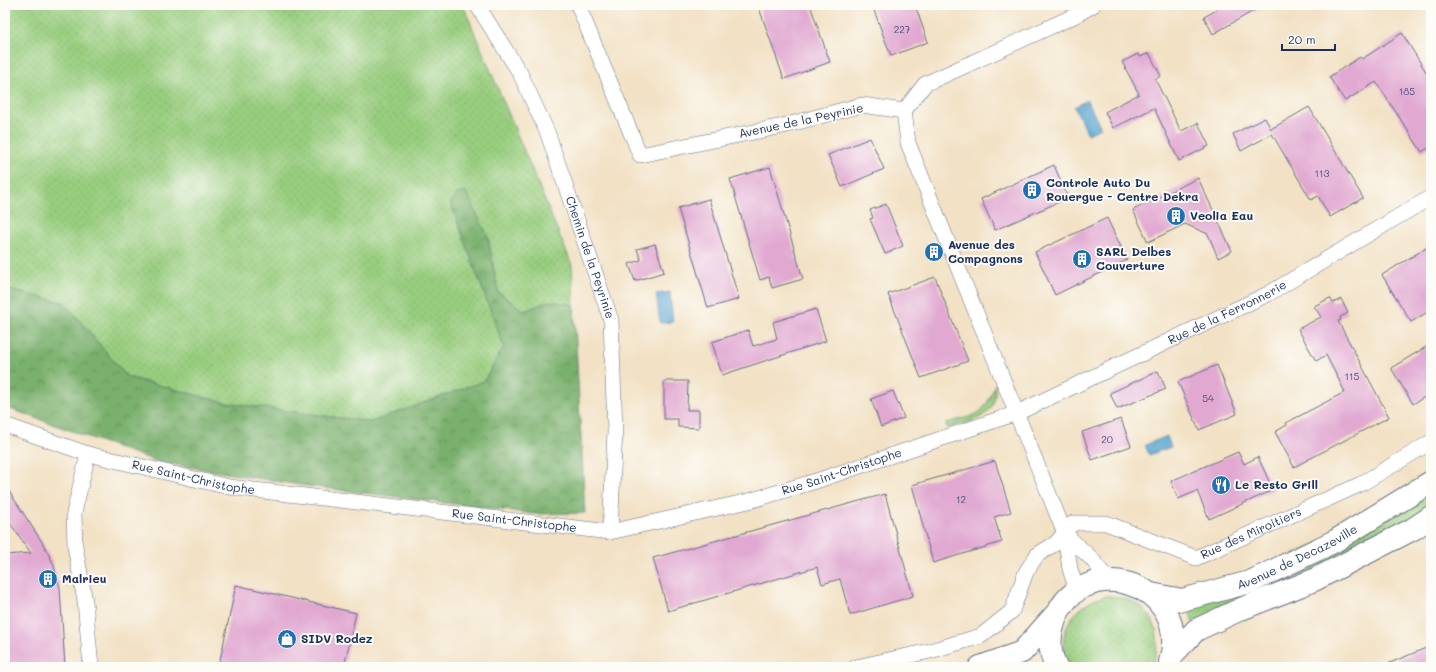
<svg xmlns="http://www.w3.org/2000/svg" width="1436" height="672" viewBox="0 0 1436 672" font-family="Mali,sans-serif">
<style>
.grass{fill:url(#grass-dots);stroke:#5a7e6e}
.forest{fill:url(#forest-crowns);stroke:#4a7066}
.garden{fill:url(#garden-furrows);stroke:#5a7e6e}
.water{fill:#53a3cd;stroke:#376996}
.building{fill:#e1a9d2}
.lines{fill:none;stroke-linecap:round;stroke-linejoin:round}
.minor-casing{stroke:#666d82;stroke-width:16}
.primary-casing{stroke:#666d82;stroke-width:24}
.minor{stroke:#fff;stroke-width:15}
.primary{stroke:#fff;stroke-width:22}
.labels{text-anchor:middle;stroke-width:4;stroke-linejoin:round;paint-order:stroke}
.number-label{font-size:10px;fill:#4c4e7b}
.street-label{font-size:12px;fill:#1b2f5e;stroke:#fdfcf7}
.poi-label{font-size:12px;font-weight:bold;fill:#1b2f5e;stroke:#fdfcf7;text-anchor:start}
</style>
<defs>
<pattern id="grass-dots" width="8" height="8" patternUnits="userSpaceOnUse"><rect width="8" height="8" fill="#98cd7e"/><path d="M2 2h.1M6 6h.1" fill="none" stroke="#82b06f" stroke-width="1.8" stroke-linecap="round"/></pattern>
<pattern id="forest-crowns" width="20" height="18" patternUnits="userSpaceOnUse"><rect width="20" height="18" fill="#7ab06d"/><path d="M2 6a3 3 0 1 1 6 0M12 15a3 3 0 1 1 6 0" fill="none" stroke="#63905d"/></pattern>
<pattern id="garden-furrows" width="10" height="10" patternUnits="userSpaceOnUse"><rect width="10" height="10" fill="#98cd7e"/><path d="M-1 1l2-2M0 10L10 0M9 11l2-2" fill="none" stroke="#82b06f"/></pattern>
</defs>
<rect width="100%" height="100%" fill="#fdfcf7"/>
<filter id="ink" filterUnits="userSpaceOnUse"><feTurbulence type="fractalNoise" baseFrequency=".025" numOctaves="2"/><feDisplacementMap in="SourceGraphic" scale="8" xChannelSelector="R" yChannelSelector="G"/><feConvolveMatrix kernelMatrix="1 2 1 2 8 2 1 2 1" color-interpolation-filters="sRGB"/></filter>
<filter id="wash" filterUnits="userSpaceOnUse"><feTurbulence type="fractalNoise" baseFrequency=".012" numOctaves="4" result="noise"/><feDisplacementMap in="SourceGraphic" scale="16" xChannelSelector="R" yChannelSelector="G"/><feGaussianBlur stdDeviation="0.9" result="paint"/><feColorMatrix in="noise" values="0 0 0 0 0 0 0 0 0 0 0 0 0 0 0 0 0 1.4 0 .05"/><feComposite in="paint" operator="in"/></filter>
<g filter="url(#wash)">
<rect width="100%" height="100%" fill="#f2e1c4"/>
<g class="grass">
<polygon points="5,5 463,5 572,265 574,305 550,301 524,311 498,292 488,237 450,201 504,347 484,381 371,422 227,403 127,377 65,303 5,289"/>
<polygon points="1431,489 1431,508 1338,558 1193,623 1188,605"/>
<path d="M 1105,596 C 1147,596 1169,629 1151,667 L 1072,667 C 1051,635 1073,605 1105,596 Z"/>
</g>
<polygon class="forest" points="466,192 488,237 498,292 524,311 550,301 574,305 585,513 535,514 300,485 158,462 5,407 5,289 65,303 127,377 227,403 371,422 484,381 504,347 450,201 457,194"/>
<path class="garden" d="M 995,384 C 995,389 996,395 994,400 C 990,420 963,423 947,428 L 946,423 C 978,414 983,418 995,384 Z"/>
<g class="water">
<polygon points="1087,100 1101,128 1088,134 1074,107"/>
<polygon points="670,292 673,322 660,323 656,294"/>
<polygon points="1167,436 1171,447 1149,455 1145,445"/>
</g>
<g id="blocks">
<g class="building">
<polygon points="758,5 810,5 830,62 784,79"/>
<polygon points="872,5 915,5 928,42 891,56"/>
<polygon points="1215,5 1264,5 1213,34 1204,17 1217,10"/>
<polygon points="1402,33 1431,80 1431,146 1422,152 1376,82 1345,101 1329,77 1360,57 1362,59"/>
<polygon points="1149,53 1161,76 1155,79 1181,131 1198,123 1209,146 1179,161 1154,108 1113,128 1105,112 1139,94 1122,62 1138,54 1140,57"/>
<polygon points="1309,107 1363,198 1330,217 1318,196 1311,200 1272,134 1241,151 1233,134 1265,118 1271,129"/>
<polygon points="870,138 884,169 842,187 828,155"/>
<polygon points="1054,165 1068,198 995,230 981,199"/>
<polygon points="770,167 803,279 772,288 769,277 760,280 730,179"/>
<polygon points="1198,178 1232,251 1218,258 1208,234 1185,224 1148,242 1133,210"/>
<polygon points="709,199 739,299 708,308 678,208"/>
<polygon points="886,204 903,246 885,254 870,219 873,218 870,210"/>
<polygon points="1107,218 1127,260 1055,295 1035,252"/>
<polygon points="655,244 664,272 635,281 629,264 641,260 637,249"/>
<polygon points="1431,245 1431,310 1411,322 1382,275"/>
<polygon points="935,277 968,361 921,378 888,294"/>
<polygon points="1330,298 1333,303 1341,299 1348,313 1340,317 1341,320 1338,321 1389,417 1294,467 1275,432 1287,425 1286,423 1345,392 1326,355 1316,361 1298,329 1321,317 1314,306"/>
<polygon points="816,309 826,341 722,375 712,342 748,330 753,346 777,339 773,322"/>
<polygon points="1431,344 1431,393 1413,404 1391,368"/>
<polygon points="1217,365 1237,414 1199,430 1178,382"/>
<polygon points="1158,371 1166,389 1117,409 1110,393"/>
<polygon points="664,381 688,381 687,410 699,410 699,428 678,427 678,419 664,419"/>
<polygon points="893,391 904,418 881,427 871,399"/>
<polygon points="1121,419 1131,446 1092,460 1082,432"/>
<polygon points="1238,452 1244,464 1258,457 1273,490 1209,519 1197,491 1178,499 1171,481"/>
<polygon points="995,461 1011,512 994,517 1002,542 933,563 912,485"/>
<polygon points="5,485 42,542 53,563 60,588 65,667 5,667 5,555 31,553 5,516"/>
<polygon points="885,494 913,596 850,615 840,579 822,584 817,567 668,611 653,558"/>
<polygon points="236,585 356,613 344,667 228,667 219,665"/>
<polygon points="1431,646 1431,667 1380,667"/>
</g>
</g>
</g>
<g filter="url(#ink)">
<use href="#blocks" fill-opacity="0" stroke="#666d82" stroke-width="1"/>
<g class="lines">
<g class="minor-casing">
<g id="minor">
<path id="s1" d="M 477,5 L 520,73 L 548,134 L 611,320 L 615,431 L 610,532"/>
<polyline points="578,5 640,155 783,126 862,105 904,111"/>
<polyline points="904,111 908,143 1065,534 1070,569 1077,591"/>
<polyline points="904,111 925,84 1074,16 1093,5"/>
<path id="s2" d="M 5,425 L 88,454 L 229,487 L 610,532 L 749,501 L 816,481 L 1017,413 L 1268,294 L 1431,197"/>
<polyline points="88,454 74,513 75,546 85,601 91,667"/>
<polyline points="1065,534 1092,559 1108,580"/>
<path id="s3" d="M 856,667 L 930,651 L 981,636 L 1012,611 L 1026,572 L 1037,555 L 1056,543 L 1073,523 L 1106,523 L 1196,558 L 1361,484 L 1431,442"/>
</g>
</g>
<g class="primary-casing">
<g id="primary">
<path id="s4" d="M 1151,594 L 1182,600 L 1250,582 L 1335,541 L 1431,482"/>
<polyline points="1172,655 1196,630 1241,609 1314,580 1413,529 1431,517"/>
<polyline points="980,667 1022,652 1055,615"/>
<path d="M 1056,667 C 1050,654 1049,639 1053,626 C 1074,547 1194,580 1170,662"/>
</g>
</g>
<use href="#minor" class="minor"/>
<use href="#primary" class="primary"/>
</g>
</g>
<defs>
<g id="building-disc" transform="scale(1)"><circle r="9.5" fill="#1f6fb2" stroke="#fdfcf7"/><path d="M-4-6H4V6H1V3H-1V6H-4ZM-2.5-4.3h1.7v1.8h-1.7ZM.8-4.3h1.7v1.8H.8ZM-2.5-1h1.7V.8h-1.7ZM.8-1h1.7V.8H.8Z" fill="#fff"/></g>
<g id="restaurant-disc" transform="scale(1)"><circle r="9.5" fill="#1f6fb2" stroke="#fdfcf7"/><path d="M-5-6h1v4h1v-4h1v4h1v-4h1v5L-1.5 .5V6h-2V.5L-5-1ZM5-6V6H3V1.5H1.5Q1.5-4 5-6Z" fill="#fff"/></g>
<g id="shop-disc" transform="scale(1)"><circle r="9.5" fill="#1f6fb2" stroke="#fdfcf7"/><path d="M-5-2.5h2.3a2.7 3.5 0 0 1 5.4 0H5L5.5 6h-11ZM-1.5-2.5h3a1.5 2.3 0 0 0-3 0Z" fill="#fff"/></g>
</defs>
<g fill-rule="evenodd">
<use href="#building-disc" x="1032" y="190"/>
<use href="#building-disc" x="1176" y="216"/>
<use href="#building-disc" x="934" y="252"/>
<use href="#building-disc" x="1082" y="259"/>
<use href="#restaurant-disc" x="1221" y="485"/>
<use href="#building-disc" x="48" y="579"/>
<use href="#shop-disc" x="287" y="639"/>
</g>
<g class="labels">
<g class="number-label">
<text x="902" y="33">227</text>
<text x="1407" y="95">185</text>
<text x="1322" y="177">113</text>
<text x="1352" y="380">115</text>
<text x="1208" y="402">54</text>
<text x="1107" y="443">20</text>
<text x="961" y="503">12</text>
</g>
<g class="street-label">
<text transform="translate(801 121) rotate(-12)" y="4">Avenue de la Peyrinie</text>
<text dy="4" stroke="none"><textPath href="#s1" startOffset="278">Chemin de la Peyrinie</textPath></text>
<text dy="4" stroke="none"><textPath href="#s2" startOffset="1274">Rue de la Ferronnerie</textPath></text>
<text dy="4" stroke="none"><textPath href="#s2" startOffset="856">Rue Saint-Christophe</textPath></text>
<text dy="4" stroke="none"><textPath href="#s2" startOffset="196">Rue Saint-Christophe</textPath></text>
<text dy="4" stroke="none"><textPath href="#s2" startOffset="520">Rue Saint-Christophe</textPath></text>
<text dy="4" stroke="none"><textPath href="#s3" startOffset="469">Rue des Miroitiers</textPath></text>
<text dy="4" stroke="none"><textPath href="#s4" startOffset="155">Avenue de Decazeville</textPath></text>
</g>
<g class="poi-label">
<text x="1046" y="187">Controle Auto Du<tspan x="1046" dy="14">Rouergue - Centre Dekra</tspan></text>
<text x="1190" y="220">Veolia Eau</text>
<text x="948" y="249">Avenue des<tspan x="948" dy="14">Compagnons</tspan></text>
<text x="1096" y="256">SARL Delbes<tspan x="1096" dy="14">Couverture</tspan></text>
<text x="1235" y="489">Le Resto Grill</text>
<text x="62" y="583">Malrieu</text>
<text x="301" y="643">SIDV Rodez</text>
</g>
</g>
<rect width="1436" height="672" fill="none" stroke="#fdfcf7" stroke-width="20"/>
<path d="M1282 44v6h53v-6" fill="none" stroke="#1b2f5e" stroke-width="2"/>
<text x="1288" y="44" font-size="12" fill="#1b2f5e" stroke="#fdfcf7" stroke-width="3" paint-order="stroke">20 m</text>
</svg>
